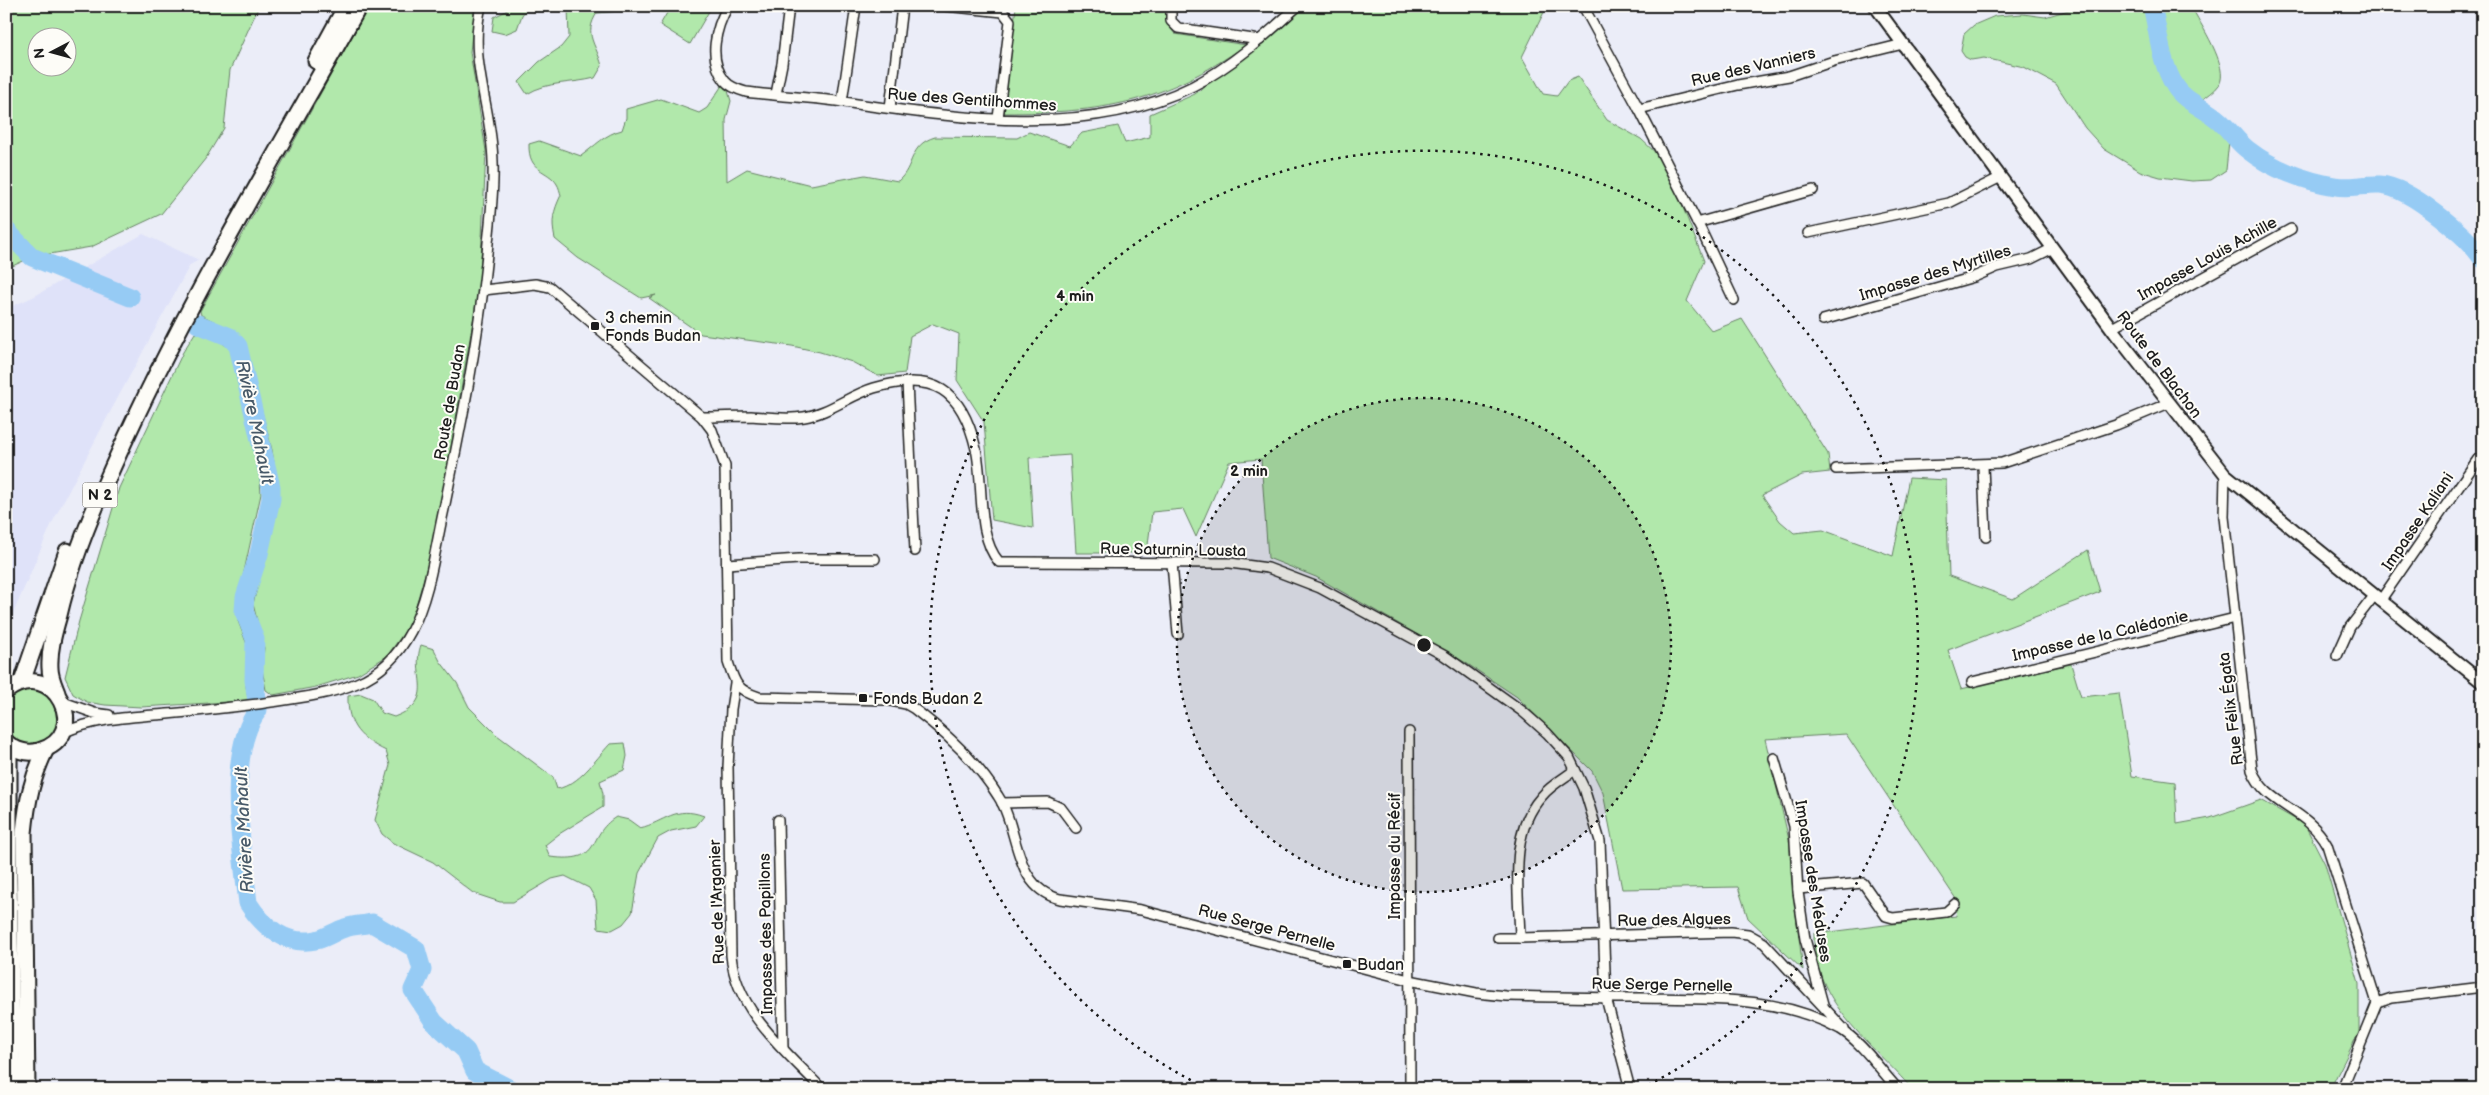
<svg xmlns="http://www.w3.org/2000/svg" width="2489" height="1095" viewBox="0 0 2489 1095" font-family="'Balsamiq Sans',sans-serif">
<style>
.built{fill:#dfe2f9}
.green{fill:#b1e8ab;stroke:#668264;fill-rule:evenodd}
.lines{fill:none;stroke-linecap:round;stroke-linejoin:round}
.river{stroke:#96cbf4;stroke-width:19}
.street-casing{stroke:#1c1c1c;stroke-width:12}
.secondary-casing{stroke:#1c1c1c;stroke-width:15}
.highway-casing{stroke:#1c1c1c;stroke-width:19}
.street{stroke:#fdfcf7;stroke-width:9}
.secondary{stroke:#fdfcf7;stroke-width:11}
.highway{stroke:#fdfcf7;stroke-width:15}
.ring{fill:none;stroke:#1c1c1c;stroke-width:2.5;stroke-dasharray:2.5 5}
.poi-dot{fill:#1c1c1c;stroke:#fdfcf7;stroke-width:2}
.labels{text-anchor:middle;stroke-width:4;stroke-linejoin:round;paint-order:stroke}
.shield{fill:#fdfcf7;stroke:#605f5e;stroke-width:1}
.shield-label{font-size:15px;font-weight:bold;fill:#1c1c1c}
.street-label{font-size:16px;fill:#1c1c1c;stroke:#fdfcf7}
.poi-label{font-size:16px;fill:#1c1c1c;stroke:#fdfcf7;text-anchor:start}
.water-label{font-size:18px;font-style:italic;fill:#475968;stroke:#fdfcf7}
.centre{fill:#1c1c1c;stroke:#fdfcf7;stroke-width:2.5}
.ring-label{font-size:15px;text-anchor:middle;font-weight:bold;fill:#1c1c1c;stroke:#fdfcf7;stroke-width:4;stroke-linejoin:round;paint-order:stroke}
</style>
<rect width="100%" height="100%" fill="#ebedf8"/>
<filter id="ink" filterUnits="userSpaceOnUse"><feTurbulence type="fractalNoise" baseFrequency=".02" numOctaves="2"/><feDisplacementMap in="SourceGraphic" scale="10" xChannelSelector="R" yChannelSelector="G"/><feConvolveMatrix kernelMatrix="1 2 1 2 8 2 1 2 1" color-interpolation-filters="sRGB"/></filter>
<g filter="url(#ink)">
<polygon class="built" points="143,234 199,260 190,265 109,414 52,523 6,630 6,309 33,297"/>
<g class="green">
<path d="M 6,6 L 259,6 L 230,70 L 224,128 L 206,158 L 161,214 L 91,247 L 32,257 L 6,269 ZM 38,38 L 68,38 L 68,68 L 38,68 Z"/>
<path d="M 369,6 L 475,6 L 470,52 L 486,151 L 480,281 L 435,539 L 411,623 L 387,656 L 358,674 L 316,687 L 273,695 L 266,690 L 262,669 L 264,648 L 253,604 L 276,516 L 279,494 L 272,450 L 246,350 C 237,331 220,324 201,315 L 200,311 Z"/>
<polygon points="507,6 529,6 522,15 517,29 505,34 492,31 494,17 506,11"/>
<path d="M 566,6 L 646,6 L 644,9 L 597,13 C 583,35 596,43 602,66 L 595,78 C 572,84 548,81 527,94 L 519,82 L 539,62 L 561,47 L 569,37 L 568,7 Z"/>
<polygon points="671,6 712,6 690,44 660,25"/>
<path d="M 1016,6 L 1166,6 L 1167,24 L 1175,34 L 1246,45 C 1163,103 1103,113 1004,113 Z"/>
<path d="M 1307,6 L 1547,6 L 1522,57 L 1543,94 L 1557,96 L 1568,81 L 1578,77 L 1607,120 L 1641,139 L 1659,156 L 1671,177 L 1704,261 L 1687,301 L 1712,331 L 1742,319 L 1828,454 L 1830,472 L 1802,475 L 1762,495 L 1780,521 L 1794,533 L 1823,530 L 1893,556 L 1909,478 L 1946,480 L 1949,576 L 2013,599 L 2088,550 L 2100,592 L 1948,650 L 1961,689 L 2071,664 L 2081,697 L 2119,693 L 2132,776 L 2175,782 L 2177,824 L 2210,818 L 2261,800 L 2305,825 L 2325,864 L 2359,983 L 2359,1032 L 2330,1089 L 1912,1089 C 1872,1043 1812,1002 1814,934 L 1956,916 L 1958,902 L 1846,734 L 1765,739 L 1790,844 L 1791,874 L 1803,970 L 1748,918 L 1738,887 L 1622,889 L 1603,793 L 1592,771 L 1517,697 L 1466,663 L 1399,624 L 1316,577 L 1268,558 L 1261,459 L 1229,462 L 1196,537 L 1183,509 L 1152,512 L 1147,553 L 1076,553 L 1070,455 L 1029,458 L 1033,528 L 992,520 L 984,422 L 957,380 L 959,334 L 933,324 L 910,336 L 905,373 L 878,376 L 852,362 L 820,352 L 792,346 L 701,334 L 649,298 L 656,295 L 641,298 L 578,258 L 555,239 C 551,221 553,212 561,195 C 560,192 559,187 557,184 C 548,169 528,173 529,144 L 539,141 L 581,156 C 595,146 605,134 622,130 L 626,118 L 626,109 L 661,99 L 699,113 L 707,108 L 725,81 L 731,101 L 726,120 L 727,181 L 747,169 L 811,185 L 865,175 L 898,181 C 915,167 908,145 935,137 L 1017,138 L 1029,132 L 1070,146 L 1082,133 L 1118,126 L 1125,143 L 1150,137 L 1150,114 L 1195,94 Z"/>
<path d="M 2082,6 L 2191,6 C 2200,24 2230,67 2219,85 C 2215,91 2207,96 2202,100 L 2202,113 L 2213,122 L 2229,141 L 2226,170 L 2211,180 L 2192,181 L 2160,177 L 2140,171 L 2104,149 L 2085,128 L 2056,84 L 2024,67 L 1984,58 L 1971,60 L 1965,57 L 1961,51 L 1964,34 L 1974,25 L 1995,16 L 2023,14 L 2045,17 Z"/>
<path d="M 195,333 C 212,334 226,343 235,356 L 258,452 L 261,494 L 238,599 L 238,621 L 249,650 L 246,686 L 248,699 L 244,701 L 141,707 L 105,705 L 87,702 L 73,694 L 65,677 L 79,621 L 119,488 L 183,352 Z"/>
<path d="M 421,645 L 434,649 L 440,661 L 457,683 L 469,707 L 497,735 L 553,777 L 557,789 C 580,784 594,761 610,744 L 625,743 L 627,756 L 624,770 L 600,781 L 603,794 L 603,807 L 559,834 L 545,845 L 550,857 C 605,864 585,836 616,817 L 629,820 L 640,828 C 665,822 675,805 704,816 L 696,826 L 671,831 L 658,838 L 639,873 L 632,913 L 623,924 L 612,930 L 598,928 L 596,900 L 589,888 L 565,876 L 552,879 L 513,902 L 500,902 L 473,893 L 433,862 L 393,843 L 382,834 L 375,820 L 390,765 L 386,751 C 361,739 347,726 348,696 L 361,694 L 373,699 L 382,713 L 394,717 C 439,700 410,676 421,645 Z"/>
<circle cx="30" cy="717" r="27"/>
</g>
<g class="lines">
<g class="river">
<path d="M 2152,6 C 2159,33 2160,62 2175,86 C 2184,101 2203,107 2216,118 C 2228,127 2236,141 2248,150 C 2272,169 2305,181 2335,186 C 2350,189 2365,184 2380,185 C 2410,187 2466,235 2483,259"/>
<polyline points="6,230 32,257 130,297"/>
<path d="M 198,324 L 230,337 L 238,346 L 271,487 L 271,499 L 259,554 L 245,597 L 244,611 L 255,639 L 254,680 L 258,710 C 225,754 242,850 248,903 C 263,927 286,946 316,940 C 326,938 335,931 345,928 C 353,925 363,925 372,923 L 416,949 L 422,970 L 413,990 L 434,1022 L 466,1051 L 475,1071 L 510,1089"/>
</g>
<g class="street-casing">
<g id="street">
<path d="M 728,6 C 716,27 707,59 725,81 C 730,87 739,90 746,92 C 776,96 806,97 836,101 C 951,117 1085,140 1193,86 C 1232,66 1266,35 1298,6"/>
<polyline points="945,6 1003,12 1010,21 998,118"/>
<polyline points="1171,6 1171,21 1178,28 1260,40"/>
<polyline points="1583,6 1639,109 1738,85 1789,76 1834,61 1903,44"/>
<polyline points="776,94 782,64 789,6"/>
<polyline points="842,102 856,6"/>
<polyline points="890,108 902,6"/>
<polyline points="1639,109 1701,230 1734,300"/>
<polyline points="1697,223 1813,190"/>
<polyline points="1808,233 1949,203 2001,177"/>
<path d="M 484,290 L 535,284 L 550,287 L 702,417 L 712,430 L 725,466 L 728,662 C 735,683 736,690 759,697 L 886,700 L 906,704 L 913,708 C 945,732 977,762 998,796 C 1020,829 1012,887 1060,899 L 1141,910 L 1409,980 L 1476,993 L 1506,996 C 1550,997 1595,998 1639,998 C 1707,999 1778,995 1840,1029 C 1862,1042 1880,1070 1898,1089"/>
<polyline points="1823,320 1974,277 1997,267 2031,259 2053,248"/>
<polyline points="2112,328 2291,229"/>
<polyline points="907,382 915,551"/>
<path d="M 702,417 C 718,417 735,416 751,416 C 769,417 786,420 804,417 C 829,413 850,395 874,388 C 933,371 962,389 976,449 C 984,482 976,536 999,562 L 1230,563 L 1268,568 L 1320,588 L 1445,656 L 1522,711 L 1547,733 L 1569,757 L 1584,788 L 1600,841 L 1606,998 L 1630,1089"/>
<polyline points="1983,466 1986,537"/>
<polyline points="1836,469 2002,463 2116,425 2169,403"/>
<path d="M 2225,474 L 2224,517 L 2252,770 C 2266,806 2306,807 2327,845 L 2377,1003 L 2342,1089"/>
<polyline points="1172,563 1178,634"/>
<polyline points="727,564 799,559 875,559"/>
<polyline points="2380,601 2478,459"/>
<polyline points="2337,656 2350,627 2374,596"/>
<polyline points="1972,682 2235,618"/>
<path d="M 735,683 L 731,709 L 728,767 L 731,955 C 736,1011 785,1050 822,1089"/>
<polyline points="63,702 94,713 109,715"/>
<polyline points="1409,732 1410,1089"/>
<path d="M 62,733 C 97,718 130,717 167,714 C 197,712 227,707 258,704 C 290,699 326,696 357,683 C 381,673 399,654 411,631 C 430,595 435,549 444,509 C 462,421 480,333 488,243 C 491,216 494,189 493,162 C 492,108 468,60 481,6"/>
<polyline points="1774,758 1794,826 1798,892 1805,939 1823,1004"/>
<path d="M 1575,770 C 1564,778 1551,785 1542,796 C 1508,833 1519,891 1520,938 L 1731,932 L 1748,934 L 1764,943 L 1844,1029"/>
<polyline points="1002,803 1048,802 1061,808 1076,828"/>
<polyline points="778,820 783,1048"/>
<polyline points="1798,889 1863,883 1886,916 1893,918 1946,912 1955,904"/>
<polyline points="1498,938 1520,938"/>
<polyline points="2377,1003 2392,998 2483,987"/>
</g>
</g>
<g class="secondary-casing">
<polyline id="secondary" points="1875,6 2115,333 2225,474 2483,683"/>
</g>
<g class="highway-casing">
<g id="highway">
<polyline points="316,61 346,6"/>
<polyline points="22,682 67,551"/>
<path d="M 6,691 C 54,654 94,736 39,751 C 28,754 15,751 6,742"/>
<path d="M 57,693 C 54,685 50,677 50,668 C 49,650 54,632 59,615 C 69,572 85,530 103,489 C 175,322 270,165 359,6"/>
<polyline points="9,745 9,879 13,1089"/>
<path d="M 27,1089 L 24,833 C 27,802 32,777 46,749"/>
</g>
</g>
<use href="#street" class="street"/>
<use href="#secondary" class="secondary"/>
<use href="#highway" class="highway"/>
</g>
</g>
<circle cx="1424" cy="645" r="247" fill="#1c1c1c" fill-opacity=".12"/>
<g class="ring">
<circle cx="1424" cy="645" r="247"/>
<path d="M1204 1087A494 494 0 1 1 1644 1087"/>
</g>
<g class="poi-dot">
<rect x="590" y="321" width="10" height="10" rx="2.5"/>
<rect x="858" y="693" width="10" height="10" rx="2.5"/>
<rect x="1342" y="959" width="10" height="10" rx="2.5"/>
</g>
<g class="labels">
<rect class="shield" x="82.5" y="482.5" width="35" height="25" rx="4"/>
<g class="shield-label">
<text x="100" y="500">N 2</text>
</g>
<g class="street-label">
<text transform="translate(1753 66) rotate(-13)" y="6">Rue des Vanniers</text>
<text transform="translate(972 99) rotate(4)" y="6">Rue des Gentilhommes</text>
<text transform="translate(2207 258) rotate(-29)" y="6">Impasse Louis Achille</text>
<text transform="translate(1935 272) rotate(-17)" y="6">Impasse des Myrtilles</text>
<text transform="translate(2160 364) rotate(53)" y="6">Route de Blachon</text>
<text transform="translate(449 402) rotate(-80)" y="6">Route de Budan</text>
<text transform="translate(2417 521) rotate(-56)" y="6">Impasse Kaliani</text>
<text transform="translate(1173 549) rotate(1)" y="6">Rue Saturnin Lousta</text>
<text transform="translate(2100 635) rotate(-13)" y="6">Impasse de la Calédonie</text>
<text transform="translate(2230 709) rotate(-97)" y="6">Rue Félix Égata</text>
<text transform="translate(1394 856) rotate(-90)" y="6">Impasse du Récif</text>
<text transform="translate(1814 881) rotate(81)" y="6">Impasse des Méduses</text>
<text transform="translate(716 902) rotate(-92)" y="6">Rue de l'Arganier</text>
<text transform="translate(1674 919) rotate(-1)" y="6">Rue des Algues</text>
<text transform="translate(1267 927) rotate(15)" y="6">Rue Serge Pernelle</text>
<text transform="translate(765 934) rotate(-91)" y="6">Impasse des Papillons</text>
<text transform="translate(1662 984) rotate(1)" y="6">Rue Serge Pernelle</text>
</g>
<g class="poi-label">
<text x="605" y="323">3 chemin<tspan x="605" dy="18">Fonds Budan</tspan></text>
<text x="873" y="704">Fonds Budan 2</text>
<text x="1357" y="970">Budan</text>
</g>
<g class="water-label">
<text transform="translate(255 422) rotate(78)" y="6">Rivière Mahault</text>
<text transform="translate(244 830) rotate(-93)" y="6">Rivière Mahault</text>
</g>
</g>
<circle cx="1424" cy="645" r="8" class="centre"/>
<g class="ring-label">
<text x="1075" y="301">4 min</text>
<text x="1249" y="476">2 min</text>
</g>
<rect width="2489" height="1095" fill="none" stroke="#fdfcf7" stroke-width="25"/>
<rect x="12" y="12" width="2464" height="1070" fill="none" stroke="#1c1c1c" stroke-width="2" filter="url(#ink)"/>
<g transform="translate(52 52) rotate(264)"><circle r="24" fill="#fdfcf7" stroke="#a3a29f"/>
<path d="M0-4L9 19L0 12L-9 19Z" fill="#1c1c1c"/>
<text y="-8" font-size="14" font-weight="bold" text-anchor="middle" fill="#1c1c1c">N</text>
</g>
</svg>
